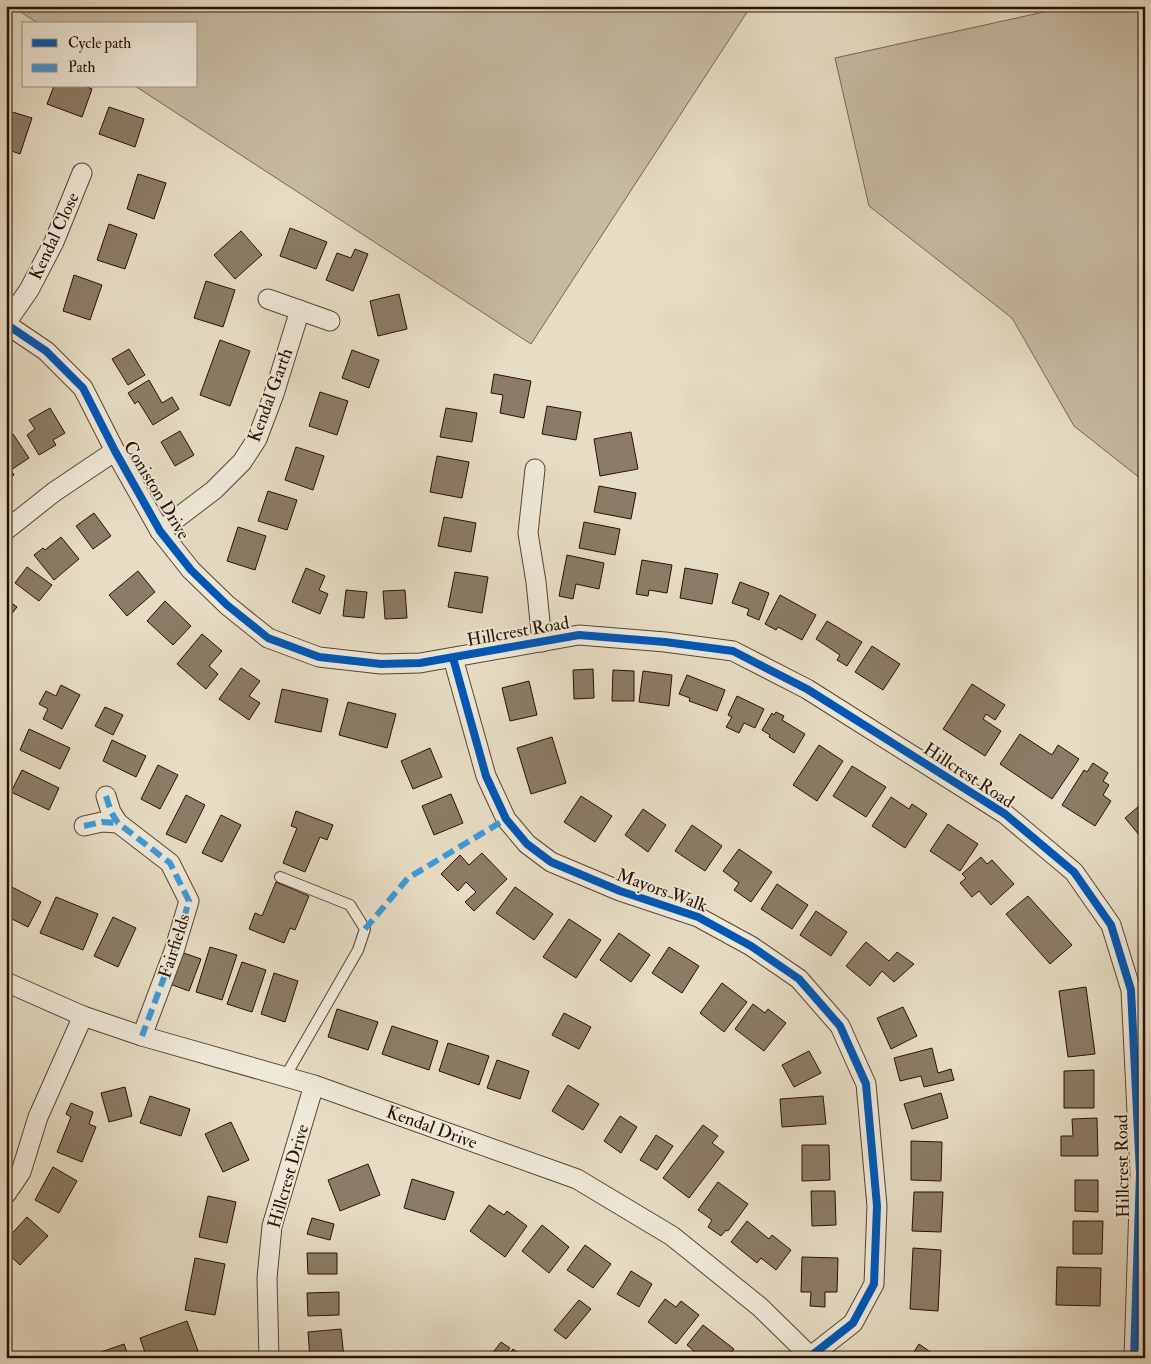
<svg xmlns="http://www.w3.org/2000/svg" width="1151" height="1364" viewBox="0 0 1151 1364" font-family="'IM FELL Double Pica',serif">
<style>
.green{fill:#c7baa3;stroke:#786552}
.building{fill:#8c7b66;stroke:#291000}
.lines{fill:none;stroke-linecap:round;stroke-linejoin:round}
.lane-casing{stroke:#584331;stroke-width:12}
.street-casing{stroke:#584331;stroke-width:21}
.lane{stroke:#efe9d9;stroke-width:10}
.street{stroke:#efe9d9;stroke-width:19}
.quiet{stroke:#3d9adc;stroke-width:6;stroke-dasharray:12 6;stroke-linecap:butt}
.cycleway-casing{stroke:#efe9d9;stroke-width:11}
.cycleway{stroke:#0057b8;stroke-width:8}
.labels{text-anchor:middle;stroke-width:4;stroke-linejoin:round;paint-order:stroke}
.street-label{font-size:18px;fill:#291000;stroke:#efe9d9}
</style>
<rect width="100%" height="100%" fill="#e7ddc4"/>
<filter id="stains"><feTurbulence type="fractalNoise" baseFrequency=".004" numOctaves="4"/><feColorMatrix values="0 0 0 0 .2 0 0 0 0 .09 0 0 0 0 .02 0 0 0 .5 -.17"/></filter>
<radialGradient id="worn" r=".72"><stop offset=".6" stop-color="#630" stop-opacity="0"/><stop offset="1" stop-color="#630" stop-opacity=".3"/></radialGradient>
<g class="green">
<polygon points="12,6 751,6 531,344 135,86 196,86 196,24 39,24"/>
<polygon points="1071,6 1145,6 1145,482 1074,426 1012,318 869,206 835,58"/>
</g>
<g class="building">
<polygon points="54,86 85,86 92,89 82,117 47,104"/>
<polygon points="109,107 144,119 135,147 99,134"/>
<polygon points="6,110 32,118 20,154 6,149"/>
<polygon points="138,174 166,183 154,219 127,209"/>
<polygon points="109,224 137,234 125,269 97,260"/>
<polygon points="290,228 327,242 316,269 280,256"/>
<polygon points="241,231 262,255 235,279 214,255"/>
<polygon points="355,249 368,254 353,291 326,280 337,253 351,258"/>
<polygon points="74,275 102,285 90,320 63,311"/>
<polygon points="206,281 235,290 223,327 194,318"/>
<polygon points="399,294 407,329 378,336 370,301"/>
<polygon points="220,340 250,351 230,406 200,395"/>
<polygon points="129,349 145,375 128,385 112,359"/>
<polygon points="352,350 379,360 369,388 342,378"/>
<polygon points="494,374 531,381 524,418 500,413 503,395 491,393"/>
<polygon points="149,380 162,403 172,397 179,409 153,425 138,401 135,404 128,393"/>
<polygon points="320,392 348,401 337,435 309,426"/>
<polygon points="547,406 581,412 576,440 542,434"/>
<polygon points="50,408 65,433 53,440 56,445 39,455 27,435 35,429 29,420"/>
<polygon points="446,408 477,413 472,442 440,437"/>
<polygon points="180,431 194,455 175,466 161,442"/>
<polygon points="631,432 638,469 600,476 594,439"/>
<polygon points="13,434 29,458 11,470 14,475 6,480 6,438"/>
<polygon points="296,447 324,456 313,490 285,480"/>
<polygon points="437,456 469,462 462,498 430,492"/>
<polygon points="599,486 636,493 631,519 594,512"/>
<polygon points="268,491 297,500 287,530 258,521"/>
<polygon points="94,513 111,536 93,549 76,526"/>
<polygon points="444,517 476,523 471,552 438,546"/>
<polygon points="584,522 620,529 615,555 579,548"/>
<polygon points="238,527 266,536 255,570 227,561"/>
<polygon points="61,537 79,559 54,580 34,555 43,548 45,550"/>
<polygon points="567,555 604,563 599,589 576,584 573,599 559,596"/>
<polygon points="642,560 672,565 667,593 649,590 648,596 636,594"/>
<polygon points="27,567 52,585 39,601 15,583"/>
<polygon points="306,568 325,576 319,590 328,594 320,614 292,602"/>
<polygon points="685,568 718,574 712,604 680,598"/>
<polygon points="138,571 155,592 127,616 109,595"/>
<polygon points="455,572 488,577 482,613 448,607"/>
<polygon points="740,582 769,593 759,620 747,615 749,609 732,603"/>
<polygon points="346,590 367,592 364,618 343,616"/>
<polygon points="405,590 407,618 385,619 383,591"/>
<polygon points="780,595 816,615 802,640 778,627 776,630 765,624"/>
<polygon points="6,599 17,607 6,621"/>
<polygon points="165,601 191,626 173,645 147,621"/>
<polygon points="827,621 862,642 847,666 837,660 840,655 816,639"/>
<polygon points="202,634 222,651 209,666 218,674 206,689 177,664"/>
<polygon points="872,646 900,664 883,690 855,672"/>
<polygon points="241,668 260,681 249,696 260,703 249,720 219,699"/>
<polygon points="593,669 594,698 574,699 573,670"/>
<polygon points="613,670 634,671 634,701 612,701"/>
<polygon points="643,671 672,675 669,706 639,702"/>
<polygon points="687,675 725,690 717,711 689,701 690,698 679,694"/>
<polygon points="529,681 537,715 510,721 502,688"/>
<polygon points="972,684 1005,705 995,720 986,714 983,719 1001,731 985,756 943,729"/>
<polygon points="61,685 80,695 62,729 43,719 48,709 39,704 46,691 56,696"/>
<polygon points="282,689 328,699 321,732 275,722"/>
<polygon points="737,696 764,709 755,728 744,723 739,733 726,727 732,717 728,715"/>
<polygon points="348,702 396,714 387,748 339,735"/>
<polygon points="105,707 123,715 113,735 95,726"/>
<polygon points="776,712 784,716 782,720 805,734 794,753 769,737 770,735 762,730 772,713 774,715"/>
<polygon points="29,729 70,748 60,769 20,750"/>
<polygon points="1020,734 1052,755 1058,745 1079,759 1052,799 1000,764"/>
<polygon points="552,737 566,783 531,794 517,748"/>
<polygon points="112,740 146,756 136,777 103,761"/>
<polygon points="819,745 843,761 817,801 793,785"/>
<polygon points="430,748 442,777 413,789 401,761"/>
<polygon points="1093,763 1108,773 1103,781 1109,785 1103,795 1111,801 1095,826 1062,805 1084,770 1087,772"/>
<polygon points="158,765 178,775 160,809 141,799"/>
<polygon points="852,766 886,787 866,817 833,796"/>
<polygon points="22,770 59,788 49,810 11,792"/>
<polygon points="451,794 463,823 434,835 422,806"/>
<polygon points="186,795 205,805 186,843 166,834"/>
<polygon points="581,796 612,816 595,842 564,822"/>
<polygon points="891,797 909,809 912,804 927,814 905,848 872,826"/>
<polygon points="1145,801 1145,842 1125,818"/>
<polygon points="643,809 666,825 648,852 625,835"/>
<polygon points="296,811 333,825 327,840 320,837 305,872 283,863 297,828 291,826"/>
<polygon points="221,815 241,825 222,862 202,853"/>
<polygon points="948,824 978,844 960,871 930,851"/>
<polygon points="692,825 722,846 705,871 675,851"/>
<polygon points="739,849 772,872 751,902 734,890 739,883 723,871"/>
<polygon points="482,853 507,879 474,911 465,902 476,892 466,882 458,891 441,874 460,855 469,865"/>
<polygon points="981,857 987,864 992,860 1014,884 991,905 979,891 972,897 960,883 966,878 962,874"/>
<polygon points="276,882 309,896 295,930 290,928 284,943 249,929 255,913 262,916"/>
<polygon points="6,884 41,902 28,927 6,916"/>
<polygon points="777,884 808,905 792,929 761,909"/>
<polygon points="515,887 553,914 534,940 496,913"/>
<polygon points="1028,896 1072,945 1050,964 1006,914"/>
<polygon points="56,897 98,914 83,950 40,933"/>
<polygon points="816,911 847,932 831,956 800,935"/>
<polygon points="113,917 136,928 118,967 94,956"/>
<polygon points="569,919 601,940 576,978 543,957"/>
<polygon points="619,933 650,955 631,982 600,960"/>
<polygon points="866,942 889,961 897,952 914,964 894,982 882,971 870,986 846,966"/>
<polygon points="210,947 237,955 222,1000 196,992"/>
<polygon points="669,947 699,966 682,993 652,973"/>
<polygon points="178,951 201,959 189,991 167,983"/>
<polygon points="242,962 266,970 252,1012 227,1004"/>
<polygon points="274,973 298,981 285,1022 261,1014"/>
<polygon points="722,983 747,1002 724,1032 700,1013"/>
<polygon points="1086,987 1095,1054 1068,1057 1059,991"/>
<polygon points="753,1004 765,1013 768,1009 786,1023 764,1051 735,1029"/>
<polygon points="903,1007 917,1036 891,1049 877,1018"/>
<polygon points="337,1009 378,1022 368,1050 328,1037"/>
<polygon points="564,1013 591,1027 579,1049 552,1035"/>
<polygon points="392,1026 438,1041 429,1070 382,1054"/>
<polygon points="448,1043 489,1056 479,1085 439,1071"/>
<polygon points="932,1048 938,1073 951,1069 954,1080 924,1087 921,1076 900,1081 894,1058"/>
<polygon points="809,1051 821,1073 794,1087 782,1065"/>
<polygon points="497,1060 529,1071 520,1099 487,1088"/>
<polygon points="1094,1070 1094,1108 1064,1108 1064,1071"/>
<polygon points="568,1085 599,1104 583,1130 552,1111"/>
<polygon points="125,1087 132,1116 109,1122 101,1093"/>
<polygon points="941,1093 948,1118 912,1129 904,1104"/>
<polygon points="150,1096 190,1109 181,1136 140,1123"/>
<polygon points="823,1096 826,1124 782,1127 780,1099"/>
<polygon points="71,1103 93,1112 89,1124 96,1127 82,1162 57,1152 71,1117 66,1114"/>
<polygon points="620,1116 637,1127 621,1153 604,1141"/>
<polygon points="1097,1118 1098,1156 1061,1156 1061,1136 1073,1136 1072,1119"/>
<polygon points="231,1122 249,1160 223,1172 205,1134"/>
<polygon points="703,1125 718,1136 712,1143 724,1152 689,1198 663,1178"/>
<polygon points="656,1135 673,1146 657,1170 640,1160"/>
<polygon points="911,1141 942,1142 941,1181 911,1180"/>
<polygon points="802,1145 829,1145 830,1180 802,1181"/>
<polygon points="368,1164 380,1195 340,1211 328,1180"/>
<polygon points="53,1167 77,1181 59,1213 35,1200"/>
<polygon points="412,1179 454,1192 445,1220 404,1208"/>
<polygon points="1075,1180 1098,1180 1098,1212 1075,1211"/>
<polygon points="718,1182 748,1204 728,1231 726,1230 721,1236 708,1227 712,1220 698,1210"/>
<polygon points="811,1191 835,1191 836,1225 812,1226"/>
<polygon points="914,1192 943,1192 941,1232 912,1231"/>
<polygon points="208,1196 236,1202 227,1243 199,1237"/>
<polygon points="489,1205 504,1215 507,1211 527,1226 505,1257 470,1231"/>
<polygon points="27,1217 48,1236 20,1265 6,1252 6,1240"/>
<polygon points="312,1218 334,1224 330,1240 307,1234"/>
<polygon points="747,1221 769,1239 772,1235 791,1250 776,1270 761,1258 757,1263 731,1242"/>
<polygon points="1073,1221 1103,1221 1102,1254 1073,1254"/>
<polygon points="542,1225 569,1247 549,1273 522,1251"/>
<polygon points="585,1245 611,1264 593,1288 567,1270"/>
<polygon points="913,1248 941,1250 938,1311 910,1309"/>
<polygon points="307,1253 337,1253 337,1274 308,1274"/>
<polygon points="802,1257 838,1258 837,1292 825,1292 825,1307 810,1306 811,1292 801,1292"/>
<polygon points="195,1258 225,1264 215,1315 185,1310"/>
<polygon points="1057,1267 1101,1268 1100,1306 1056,1305"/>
<polygon points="631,1271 652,1284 639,1307 617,1294"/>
<polygon points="339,1292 339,1315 308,1316 307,1293"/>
<polygon points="665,1299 676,1307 681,1301 699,1315 676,1344 648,1322"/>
<polygon points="579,1300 591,1309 566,1339 554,1330"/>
<polygon points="187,1321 198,1351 180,1358 147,1358 140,1338"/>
<polygon points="703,1325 734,1349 727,1358 702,1358 687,1345"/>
<polygon points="341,1329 344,1358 310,1358 308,1332"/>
<polygon points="501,1342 510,1348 502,1358 484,1358 488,1353 491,1355"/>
<polygon points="124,1344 129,1358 84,1358"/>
<polygon points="919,1344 939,1358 910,1358"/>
<polygon points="513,1349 525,1358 506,1358"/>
<polygon points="1080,1352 1087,1352 1091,1358 1072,1358"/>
</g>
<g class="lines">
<g class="lane-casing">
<polyline id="lane" points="280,877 350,905 365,929 358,950 285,1077"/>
</g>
<g class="street-casing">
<g id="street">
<polyline points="268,299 330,321"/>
<polyline points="6,323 29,290 54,242 82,173"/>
<polyline points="6,324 46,351 83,388 115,451 160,531 191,570 227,605 268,638 319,657 381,664 420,663 579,635 665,642 733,651 807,689 1005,814 1074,872 1111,925 1131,990 1140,1173 1134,1358"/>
<polyline points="535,469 528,533 536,582 542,642"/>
<polyline points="6,530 54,492 115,451"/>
<polyline points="160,531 214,490 242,462 257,439 274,394 300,310"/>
<polyline points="453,658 486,776 506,819 527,844 551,862 620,891 698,917 751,946 799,979 840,1026 866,1084 877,1206 874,1284 853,1323 811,1356"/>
<polyline points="106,796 111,812 118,823 170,863 189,901 174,951 142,1036"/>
<polyline points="84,826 102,822 118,823"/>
<polyline points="6,982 83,1016 142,1036 314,1085 577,1179 672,1236 760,1307 812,1358"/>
<polyline points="6,1194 21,1172 38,1117 83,1016"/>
<polyline points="269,1358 267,1278 272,1226 314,1085"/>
</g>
</g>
<use href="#lane" class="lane"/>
<use href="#street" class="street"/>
<g class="quiet">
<polyline points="106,796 111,812 118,823 170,863 189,901 174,951 142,1036"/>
<polyline points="84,826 102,822 118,823"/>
<polyline points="365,929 408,878 506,819"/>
</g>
<g class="cycleway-casing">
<g id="cycleway">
<polyline points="6,324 46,351 83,388 115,451 160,531 191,570 227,605 268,638 319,657 381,664 420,663 579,635 665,642 733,651 807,689 1005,814 1074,872 1111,925 1131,990 1140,1173 1134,1358"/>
<polyline points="453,658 486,776 506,819 527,844 551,862 620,891 698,917 751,946 799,979 840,1026 866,1084 877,1206 874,1284 853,1323 811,1356"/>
</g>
</g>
<use href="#cycleway" class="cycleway"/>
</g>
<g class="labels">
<g class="street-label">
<text transform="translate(54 236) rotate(-65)" y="6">Kendal Close</text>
<text transform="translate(270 395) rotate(-70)" y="6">Kendal Garth</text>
<text transform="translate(157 490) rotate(59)" y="6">Coniston Drive</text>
<text transform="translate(518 631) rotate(-10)" y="6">Hillcrest Road</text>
<text transform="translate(969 775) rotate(33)" y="6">Hillcrest Road</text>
<text transform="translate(662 890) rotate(20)" y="6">Mayors Walk</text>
<text transform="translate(174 946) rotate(-72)" y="6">Fairfields</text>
<text transform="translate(432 1127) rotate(20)" y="6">Kendal Drive</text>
<text transform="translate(1122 1166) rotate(-91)" y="6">Hillcrest Road</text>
<text transform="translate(288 1176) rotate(-74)" y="6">Hillcrest Drive</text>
</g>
</g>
<rect width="1151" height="1364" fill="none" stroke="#e7ddc4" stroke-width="25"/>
<rect x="8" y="8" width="1136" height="1349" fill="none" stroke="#291000" stroke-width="2.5"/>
<rect x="12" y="12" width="1126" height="1339" fill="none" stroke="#291000"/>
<rect x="22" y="22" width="175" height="65" fill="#efe9d9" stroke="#a09282"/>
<rect x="32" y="39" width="25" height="8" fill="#0057b8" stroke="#a09282"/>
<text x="68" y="48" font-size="15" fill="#291000">Cycle path</text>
<rect x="32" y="64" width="25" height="8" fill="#3d9adc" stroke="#a09282"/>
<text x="68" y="72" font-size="15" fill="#291000">Path</text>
<rect width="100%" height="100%" filter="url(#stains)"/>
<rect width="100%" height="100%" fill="url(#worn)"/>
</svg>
